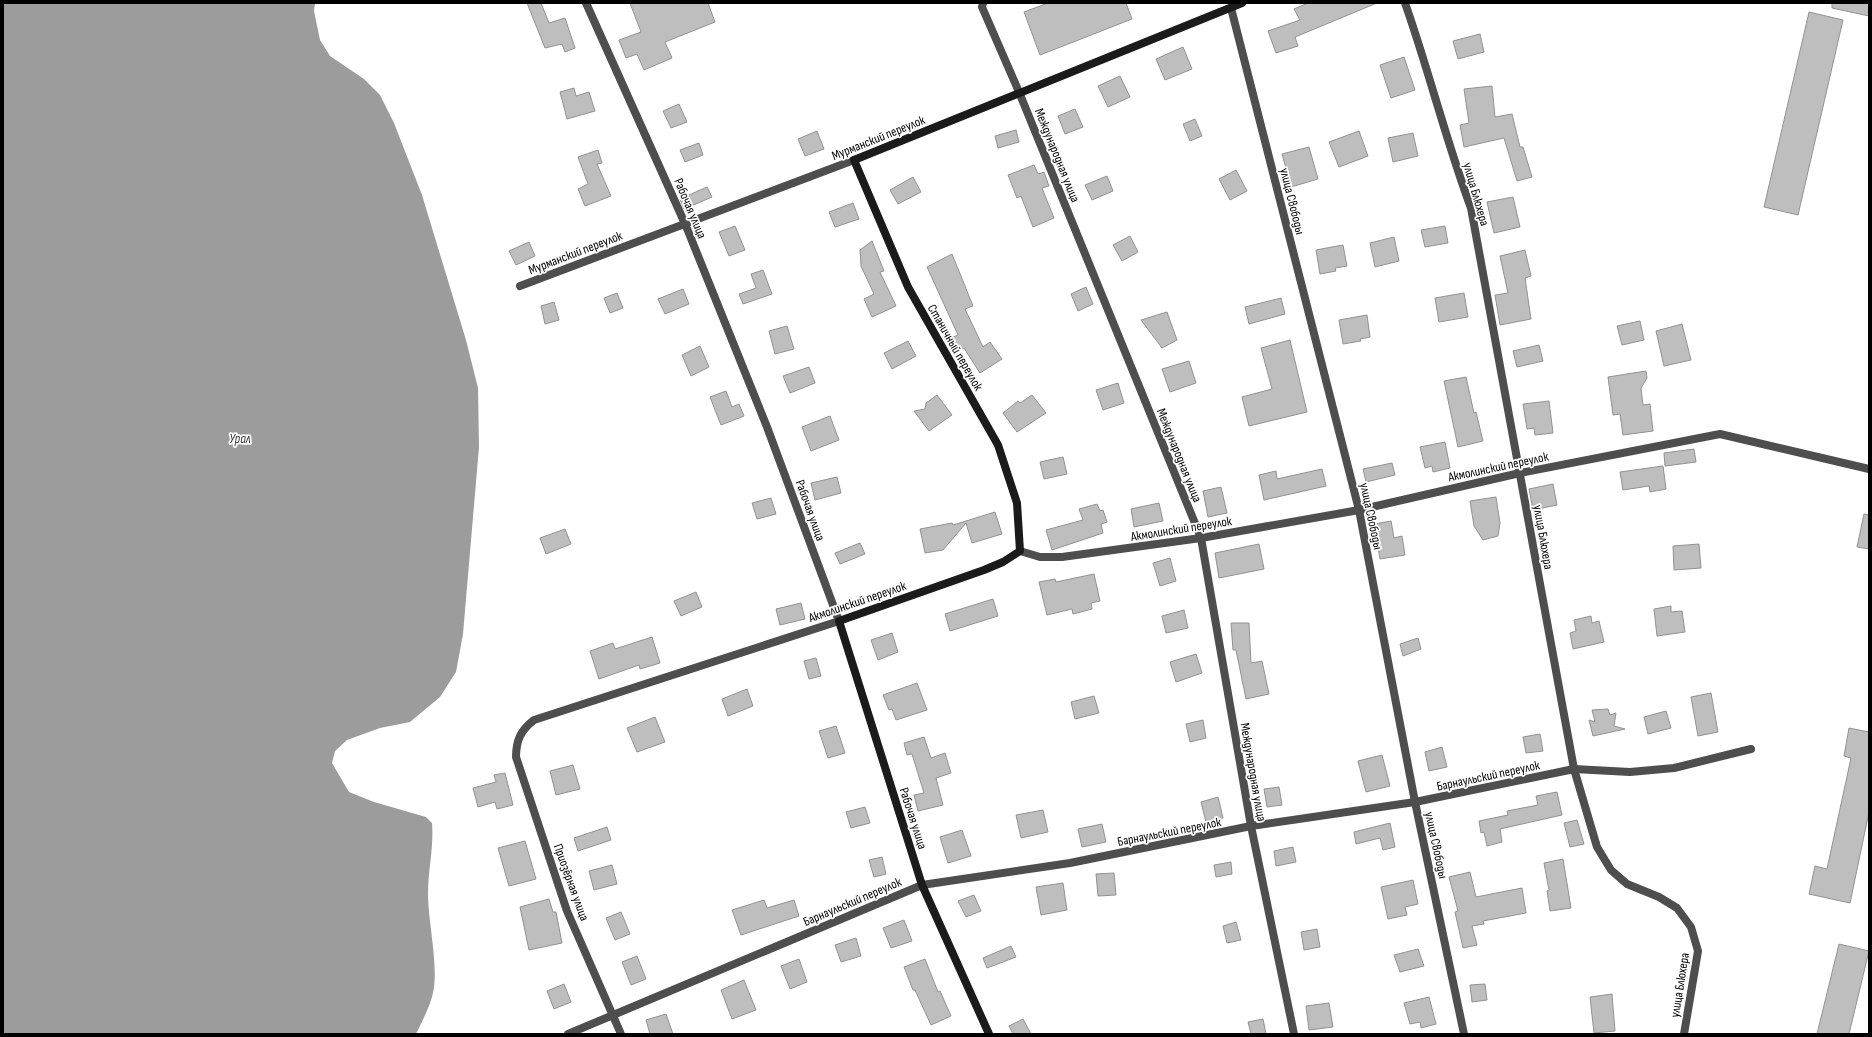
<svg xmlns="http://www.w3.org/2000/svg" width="1872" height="1037" viewBox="0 0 1872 1037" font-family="'Sofia Sans Condensed',sans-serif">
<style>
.water{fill:#9c9c9c}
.building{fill:#bebebe;stroke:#929292}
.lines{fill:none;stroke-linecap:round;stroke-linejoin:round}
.street{stroke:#4e4e4e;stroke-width:8}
.secondary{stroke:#1b1b1b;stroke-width:8}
.labels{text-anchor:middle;stroke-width:3.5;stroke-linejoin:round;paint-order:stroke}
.street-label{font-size:13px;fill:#000;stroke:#fff}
.water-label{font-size:14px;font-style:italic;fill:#3d3d3d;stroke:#fff}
</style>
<rect width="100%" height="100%" fill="#fff"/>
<path class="water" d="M 3,3 L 315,3 L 314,11 L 320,40 L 330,56 L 364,79 L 380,95 L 394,123 L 422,195 L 466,340 L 478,388 L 479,447 L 463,634 L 456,672 L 440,697 L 410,722 L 380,728 L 347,740 L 335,751 L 332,763 L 349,792 L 374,802 L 426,817 L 432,823 C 434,847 428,870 428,894 C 428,923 440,971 432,997 C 428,1010 422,1022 416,1034 L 3,1034 Z"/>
<g class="building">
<polygon points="527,3 541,3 549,23 565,18 575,48 565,52 562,44 545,48"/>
<polygon points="630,3 708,3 715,22 665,42 672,58 644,70 637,54 626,58 619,40 641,32"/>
<polygon points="1048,3 1126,3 1132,19 1040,55 1024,12"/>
<polygon points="1308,3 1377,3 1295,37 1298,46 1276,53 1268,31 1300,20 1294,9"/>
<polygon points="1832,3 1869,3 1869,16 1832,8"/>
<polygon points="1809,12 1843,20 1798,215 1764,207"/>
<polygon points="1480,34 1484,52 1458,59 1453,41"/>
<polygon points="1183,47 1192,69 1165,80 1156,59"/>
<polygon points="1404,57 1415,90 1391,98 1380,65"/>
<polygon points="1120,76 1130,97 1108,107 1098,86"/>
<polygon points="1492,86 1495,117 1512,114 1520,147 1523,147 1532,177 1517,181 1504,138 1464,147 1460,125 1469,123 1464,89"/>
<polygon points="574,88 576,96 589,92 595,111 567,119 560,92"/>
<polygon points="679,104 687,122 671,128 663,111"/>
<polygon points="1075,109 1083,127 1065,134 1058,116"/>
<polygon points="1195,119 1202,136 1190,141 1183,124"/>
<polygon points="1016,130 1019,142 998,148 995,136"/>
<polygon points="817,131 824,149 805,156 798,139"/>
<polygon points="1359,131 1368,156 1339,167 1329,142"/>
<polygon points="1413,133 1418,156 1393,162 1388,138"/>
<polygon points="699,143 703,155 685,162 680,150"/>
<polygon points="1309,147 1318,179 1291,187 1282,154"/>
<polygon points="598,150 602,163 597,164 611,196 585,206 578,189 588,184 578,157"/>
<polygon points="1034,165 1038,174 1044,172 1049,186 1042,188 1054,218 1033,227 1021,196 1017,198 1008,175"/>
<polygon points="1236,170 1247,191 1230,200 1219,179"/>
<polygon points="1107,176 1113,191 1092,200 1085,185"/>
<polygon points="913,177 921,192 898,204 890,190"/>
<polygon points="707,187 712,197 684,209 680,199"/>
<polygon points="1513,197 1520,227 1494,233 1487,202"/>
<polygon points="853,203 859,219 835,227 829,212"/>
<polygon points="735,226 745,250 729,256 719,232"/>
<polygon points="1445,226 1448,243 1425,247 1421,230"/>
<polygon points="1130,236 1138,252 1122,261 1113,245"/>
<polygon points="1394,237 1399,261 1375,267 1370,243"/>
<polygon points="872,241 884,271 880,272 896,306 872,317 864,299 874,294 861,266 860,250"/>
<polygon points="529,242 535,256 516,265 509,251"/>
<polygon points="1343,245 1347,266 1335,268 1336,271 1320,274 1316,250"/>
<polygon points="1525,250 1531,276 1525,278 1531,319 1500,325 1495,295 1508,293 1500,256"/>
<polygon points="952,254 973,306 965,309 983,347 990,342 1002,359 980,373 964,348 957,351 951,338 958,335 927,267"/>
<polygon points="763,270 772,294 743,304 739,294 756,288 751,274"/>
<polygon points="1086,287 1093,304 1078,311 1071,294"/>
<polygon points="683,289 689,304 665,314 658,299"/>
<polygon points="617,293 623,308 610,313 604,298"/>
<polygon points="1464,293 1468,317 1439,322 1435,298"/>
<polygon points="1281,298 1285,314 1249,324 1245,307"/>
<polygon points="554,302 559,320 545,324 541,306"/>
<polygon points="1167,312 1177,340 1162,348 1141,320"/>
<polygon points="1367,315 1370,337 1360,339 1361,341 1343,344 1339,320"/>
<polygon points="1640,321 1644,340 1622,345 1617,326"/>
<polygon points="1682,324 1691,360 1664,366 1656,331"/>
<polygon points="787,326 794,349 775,354 769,331"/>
<polygon points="1290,340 1307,412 1249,426 1242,397 1272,389 1261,348"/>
<polygon points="908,341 916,356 892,369 884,353"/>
<polygon points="1539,345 1543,361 1517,367 1513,351"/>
<polygon points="700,346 709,367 691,376 682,355"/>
<polygon points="1189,361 1196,383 1170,392 1162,369"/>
<polygon points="809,367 815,383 790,393 783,376"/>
<polygon points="1646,371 1647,378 1641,388 1643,405 1650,404 1653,431 1623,435 1620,414 1613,415 1608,377"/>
<polygon points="1466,377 1474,413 1476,412 1483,441 1458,447 1444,381"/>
<polygon points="1118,383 1124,403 1103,410 1096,390"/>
<polygon points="726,391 732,407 739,404 744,416 721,425 710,397"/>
<polygon points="937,395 952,415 929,431 914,411 925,409 926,403"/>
<polygon points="1032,395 1046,413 1017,432 1003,413 1018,401 1020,403"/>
<polygon points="1549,401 1553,433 1535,435 1534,428 1527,429 1523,404"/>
<polygon points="830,416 839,440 811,451 802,427"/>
<polygon points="1445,442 1450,468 1433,472 1432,466 1425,468 1420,447"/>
<polygon points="1694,449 1696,462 1665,466 1664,453"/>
<polygon points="1063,457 1067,474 1044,479 1040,462"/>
<polygon points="1392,463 1395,475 1366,482 1363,469"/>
<polygon points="1663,466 1666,489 1650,492 1649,486 1623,490 1620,472"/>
<polygon points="1322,469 1326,486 1264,500 1259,475 1276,471 1277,479"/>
<polygon points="837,477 841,493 815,500 811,483"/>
<polygon points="1553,484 1557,505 1533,510 1529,489"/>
<polygon points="1221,487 1227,513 1208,517 1203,491"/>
<polygon points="1496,497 1500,523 1498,536 1483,540 1474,526 1470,501"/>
<polygon points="771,498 776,514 757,519 752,503"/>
<polygon points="1159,503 1163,521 1134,527 1131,509"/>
<polygon points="1097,504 1100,511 1103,510 1107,522 1101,524 1103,533 1052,550 1046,530 1083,520 1079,509"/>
<polygon points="995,512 1002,534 972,543 966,523 943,550 925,553 920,529 952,523 953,525"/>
<polygon points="1864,514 1869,515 1869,549 1857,547"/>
<polygon points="1391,521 1394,538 1402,536 1405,555 1380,559 1374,524"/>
<polygon points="565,529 571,544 546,554 540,538"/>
<polygon points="860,543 865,554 840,564 835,553"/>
<polygon points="1259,544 1264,569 1219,578 1215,553"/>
<polygon points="1699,544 1701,568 1674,570 1673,546"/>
<polygon points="1170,558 1176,581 1160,586 1153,563"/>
<polygon points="1094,574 1100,601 1091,603 1092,609 1073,614 1072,609 1047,615 1039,582 1055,579 1056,582"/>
<polygon points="696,592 702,607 681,616 674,601"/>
<polygon points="993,599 998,616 950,631 945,614"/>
<polygon points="801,603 805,619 780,625 776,609"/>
<polygon points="1671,606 1671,612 1682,611 1685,632 1657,636 1654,609"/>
<polygon points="1184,610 1188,628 1166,633 1162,616"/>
<polygon points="1591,616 1592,623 1599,621 1604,642 1573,649 1570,633 1576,631 1574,620"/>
<polygon points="1231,623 1249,623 1251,663 1262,661 1269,694 1246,699 1236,650 1233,650"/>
<polygon points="892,633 898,652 878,660 871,640"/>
<polygon points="652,637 660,663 640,669 639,665 599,679 590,651 613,643 615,649"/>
<polygon points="1418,638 1421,649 1403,656 1400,644"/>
<polygon points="1196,654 1202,673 1176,682 1170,662"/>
<polygon points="816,658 821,676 809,679 804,661"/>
<polygon points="917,683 927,710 896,720 892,709 889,710 883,695"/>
<polygon points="747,689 753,706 728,716 722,699"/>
<polygon points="1711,693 1718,732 1698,736 1691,697"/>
<polygon points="1094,696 1099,713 1075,719 1071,702"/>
<polygon points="1608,709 1610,715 1616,713 1614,726 1625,729 1593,736 1589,720 1595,722 1592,710"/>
<polygon points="1666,711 1671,728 1648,734 1644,717"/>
<polygon points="655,717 665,742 637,752 627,728"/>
<polygon points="1203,720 1206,738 1190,742 1186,724"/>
<polygon points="836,726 845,753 828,758 819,731"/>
<polygon points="1849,728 1869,732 1869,812 1850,903 1809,894 1815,866 1827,869 1851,758 1844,756"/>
<polygon points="1540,734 1543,751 1526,753 1523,737"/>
<polygon points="924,737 931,758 945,753 951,773 936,778 943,805 918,811 914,795 924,793 912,754 907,755 904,743"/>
<polygon points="1442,747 1447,767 1429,771 1425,752"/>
<polygon points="1382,755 1390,786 1366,792 1358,761"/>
<polygon points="573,765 580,789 556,795 550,771"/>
<polygon points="505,773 513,805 497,809 495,802 478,807 473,788 496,782 494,775"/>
<polygon points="1279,787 1282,805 1267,807 1264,789"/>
<polygon points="1557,792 1562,815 1500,829 1502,842 1487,846 1484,832 1481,833 1479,821 1508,815 1507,811 1538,805 1536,796"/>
<polygon points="1218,797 1223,818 1206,822 1201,802"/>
<polygon points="865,807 870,823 851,828 846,812"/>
<polygon points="1043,810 1048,832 1021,838 1016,815"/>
<polygon points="1577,820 1584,844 1570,847 1564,823"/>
<polygon points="1390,823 1395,847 1383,850 1380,838 1356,844 1354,832"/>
<polygon points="1102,824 1106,842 1082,847 1078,829"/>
<polygon points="607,827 611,840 578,851 574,838"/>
<polygon points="962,830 971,856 948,863 940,837"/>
<polygon points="525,841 536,879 509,886 498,848"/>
<polygon points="1293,847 1296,862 1276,866 1274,851"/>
<polygon points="882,857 886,874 874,877 869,860"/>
<polygon points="1563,859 1571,908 1550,911 1547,891 1549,890 1544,863"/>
<polygon points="1231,862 1232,874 1216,877 1214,865"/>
<polygon points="612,865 617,884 594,890 589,871"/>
<polygon points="1470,872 1476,897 1522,888 1526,913 1483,921 1484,924 1472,926 1477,945 1463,948 1455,912 1458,911 1449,877"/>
<polygon points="1114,873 1116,895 1098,896 1096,874"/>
<polygon points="1413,880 1418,904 1405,907 1407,915 1388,919 1381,887"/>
<polygon points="1063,883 1067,910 1041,915 1036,887"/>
<polygon points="974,895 981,911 966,917 958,901"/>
<polygon points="549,899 553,912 556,912 562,943 529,950 520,907"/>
<polygon points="764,900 767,908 794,900 799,916 741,935 732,910"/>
<polygon points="621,912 630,934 615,940 606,918"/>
<polygon points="904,920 912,941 891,948 883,928"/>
<polygon points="1236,922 1241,940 1227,943 1223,926"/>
<polygon points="1317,929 1320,947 1304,950 1301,932"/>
<polygon points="856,938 861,956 841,962 835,945"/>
<polygon points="1839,944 1869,951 1849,1034 1817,1034"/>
<polygon points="1011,946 1016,957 987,968 983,958"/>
<polygon points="1418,949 1424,966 1400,972 1394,955"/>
<polygon points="637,956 646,979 631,985 622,962"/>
<polygon points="799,959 807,982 790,989 781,966"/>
<polygon points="925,959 938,992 940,991 951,1016 931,1025 915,990 913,990 904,967"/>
<polygon points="744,980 756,1010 732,1019 721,990"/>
<polygon points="564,984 571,1002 554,1009 547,991"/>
<polygon points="1485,984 1487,1000 1472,1002 1470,985"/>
<polygon points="1612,994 1615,1031 1594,1033 1590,997"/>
<polygon points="1429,997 1436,1024 1421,1028 1420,1022 1410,1024 1404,1003"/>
<polygon points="1329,1003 1333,1027 1309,1030 1306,1006"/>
<polygon points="666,1014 673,1034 650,1034 646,1020"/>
<polygon points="1023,1019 1031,1034 1013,1034 1009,1026"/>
<polygon points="1263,1019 1266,1034 1251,1034 1248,1022"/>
</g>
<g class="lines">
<g class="street">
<path d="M 586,3 L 686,226 L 767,427 L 839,621 L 534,720 C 521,730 516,740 516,757 L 567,911 L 621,1034"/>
<polyline points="983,3 982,7 1019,92 1201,538 1251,826 1294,1034"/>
<path d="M 1405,3 C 1429,71 1446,141 1471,208 L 1574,769 L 1597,847 L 1611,870 L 1627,884 L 1659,897 L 1677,908 L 1691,927 L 1698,951 L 1684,1034"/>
<polyline points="1231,8 1359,510 1415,802 1464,1034"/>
<polyline points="520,286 854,160"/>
<polyline points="1020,551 1040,557 1062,557 1201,538 1359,510 1520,473 1720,434 1869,469"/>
<polyline points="568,1034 922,885 1070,863 1251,826 1415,802 1574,769 1630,772 1674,768 1751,749"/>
</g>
<polyline class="secondary" points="989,1034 922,885 839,621 984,570 1003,562 1020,551 1017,503 998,445 908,287 854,160 1242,3"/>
</g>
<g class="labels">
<g class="street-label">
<text transform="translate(878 137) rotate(-22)" y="5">Мурманский переулок</text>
<text transform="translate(1058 155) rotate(68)" y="5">Международная улица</text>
<text transform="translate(1477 194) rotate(74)" y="5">улица Блюхера</text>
<text transform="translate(1293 201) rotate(76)" y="5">улица Свободы</text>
<text transform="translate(691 208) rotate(67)" y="5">Рабочая улица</text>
<text transform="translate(575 252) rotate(-21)" y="5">Мурманский переулок</text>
<text transform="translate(956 347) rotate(60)" y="5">Станичный переулок</text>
<text transform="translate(1180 455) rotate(68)" y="5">Международная улица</text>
<text transform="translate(1498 466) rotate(-12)" y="5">Акмолинский переулок</text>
<text transform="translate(811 510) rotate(70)" y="5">Рабочая улица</text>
<text transform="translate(1372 516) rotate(78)" y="5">улица Свободы</text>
<text transform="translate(1181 528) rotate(-9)" y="5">Акмолинский переулок</text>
<text transform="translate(1544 537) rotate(80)" y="5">улица Блюхера</text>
<text transform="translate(857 601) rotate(-19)" y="5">Акмолинский переулок</text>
<text transform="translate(1254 772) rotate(80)" y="5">Международная улица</text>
<text transform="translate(1488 775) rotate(-12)" y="5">Барнаульский переулок</text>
<text transform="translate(914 818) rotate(72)" y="5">Рабочая улица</text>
<text transform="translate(1169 831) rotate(-11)" y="5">Барнаульский переулок</text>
<text transform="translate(1437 845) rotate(78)" y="5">улица Свободы</text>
<text transform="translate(572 882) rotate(70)" y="5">Приозёрная улица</text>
<text transform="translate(852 901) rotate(-23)" y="5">Барнаульский переулок</text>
<text transform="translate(1679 985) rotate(-81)" y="5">улица Блюхера</text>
</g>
<g class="water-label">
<text x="240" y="443">Урал</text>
</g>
</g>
<rect width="1872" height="1037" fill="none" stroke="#000000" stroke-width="8"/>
</svg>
